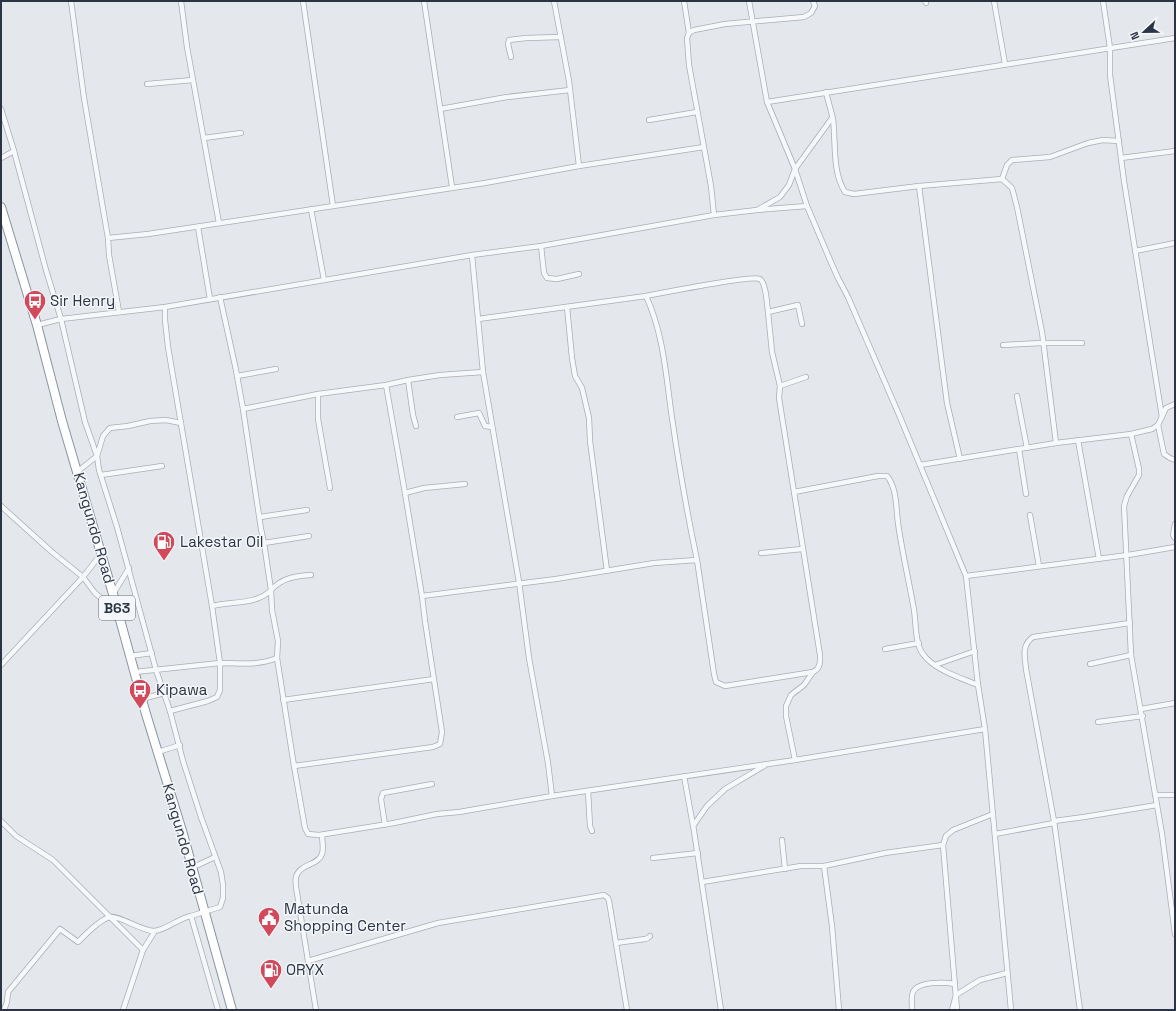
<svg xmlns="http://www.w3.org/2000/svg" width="1176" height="1011" viewBox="0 0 1176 1011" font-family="'Space Grotesk',sans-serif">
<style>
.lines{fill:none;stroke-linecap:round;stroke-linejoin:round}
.street-casing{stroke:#a9aeb7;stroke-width:6}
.highway-casing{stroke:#8b94a3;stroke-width:10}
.street{stroke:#f7f8fa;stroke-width:4.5}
.highway{stroke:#fff;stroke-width:8}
.labels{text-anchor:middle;stroke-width:3;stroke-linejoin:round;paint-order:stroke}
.shield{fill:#f4f6f9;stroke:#676e7b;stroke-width:1}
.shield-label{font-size:14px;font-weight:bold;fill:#2b3445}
.poi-label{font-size:15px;fill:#2b3445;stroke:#f4f6f9;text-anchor:start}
.street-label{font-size:15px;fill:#2b3445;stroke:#f4f6f9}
</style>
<rect width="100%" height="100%" fill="#e4e7ec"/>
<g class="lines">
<g class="street-casing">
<g id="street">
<polyline points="71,1 84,98 108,238 109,255 119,312"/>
<polyline points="181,1 187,47 219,223"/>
<polyline points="303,1 333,206"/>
<polyline points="424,1 452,187"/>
<polyline points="554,1 569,81 579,166"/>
<polyline points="684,1 689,33 687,38 689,65 711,186 714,215"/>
<polyline points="749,1 767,102 795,169 807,206 830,260 838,278 848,297 900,417 966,576 978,685 985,729 1011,1010"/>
<polyline points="925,1 926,3"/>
<polyline points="994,1 1005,64"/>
<polyline points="1103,1 1110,48 1110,75 1124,181 1162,417"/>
<polyline points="689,33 694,30 725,24 804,17 811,13 815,6 813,1"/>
<polyline points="511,57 508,44 509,40 526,38 561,37"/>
<polyline points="147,84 193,80"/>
<path d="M 826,92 C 828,101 831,110 833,119 C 836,143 832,172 845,192 L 854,194 L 919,186 L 1002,179 L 1012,188 L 1017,207 L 1042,332 L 1056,443"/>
<polyline points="767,102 1175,38"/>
<polyline points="1,109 14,151 46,270 61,319 85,422 97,456 77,472"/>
<polyline points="440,109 507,97 570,90"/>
<polyline points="649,120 697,112"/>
<polyline points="204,138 241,133"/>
<polyline points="1,158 14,151"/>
<polyline points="1121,158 1175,151"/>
<polyline points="1002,179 1007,165 1012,160 1050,157 1088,143 1103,140 1119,141"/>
<polyline points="919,186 947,403 960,459"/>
<polyline points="311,209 324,280"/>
<polyline points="759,209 780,197 789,185 795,169 832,118"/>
<polyline points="198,227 210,299"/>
<polyline points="108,238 148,234 360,202 485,183 579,166 704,147"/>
<polyline points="541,246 544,273 547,278 557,279 579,274"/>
<polyline points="1135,251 1175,243"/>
<polyline points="472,255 483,372 519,582 529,658 548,763 552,796 795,760 985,729"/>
<path d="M 646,296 C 662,293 752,275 760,279 C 766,283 767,304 768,312"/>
<polyline points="220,297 236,370 243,409 318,394 386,385 408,380 440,375 483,372"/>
<path d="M 165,307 L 165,320 L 168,347 L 212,606 C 231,601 257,605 271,590 L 264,543 L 309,536"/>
<polyline points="567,307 572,358 575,376 582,388 589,418 590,441 607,571"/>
<path d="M 478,319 L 646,296 C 664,335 666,377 672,418 C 679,466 687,513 697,560"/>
<polyline points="37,325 61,319 165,307 472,255 541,246 714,215 757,210 807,206"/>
<polyline points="1003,345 1043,343 1082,343"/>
<polyline points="237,376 276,369"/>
<polyline points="408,380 413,415 416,426"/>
<polyline points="386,385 405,493 424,488 465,484"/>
<polyline points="780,386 772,352 768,312 798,305 802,324"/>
<polyline points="318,394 318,419 330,488"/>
<polyline points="1017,396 1027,448"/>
<polyline points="243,409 261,529 264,543"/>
<polyline points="457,417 479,413 485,426 492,427"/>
<polyline points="181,423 166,420 150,421 128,426 110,428 103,436 97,456 99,470 117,527 156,670 170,711 183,761 201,817 221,872 223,885 223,898 220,907 191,916"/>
<polyline points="1158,425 1164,454 1170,458 1175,460"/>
<polyline points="1131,434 1139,469 1139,475 1127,496 1124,506 1131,655 1162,834 1175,934"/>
<polyline points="1078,440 1099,559"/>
<polyline points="1019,449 1026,494"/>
<polyline points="920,465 1056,443 1131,434 1152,429 1158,425 1166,408 1175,404"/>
<polyline points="101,475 162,466"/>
<polyline points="794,492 779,398 780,386 806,377"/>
<path d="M 405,493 L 422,596 L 556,579 L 654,563 L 697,560 L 714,674 L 716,682 L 725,686 L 813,672 C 821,668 820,662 820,655 L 794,492 L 878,476 L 887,476 C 897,488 896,508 898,523 C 902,552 909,581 914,610 C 916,622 915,644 923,654 C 934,670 961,678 978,685"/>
<polyline points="1,506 52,552 83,577 95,593 102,599 115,601"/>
<polyline points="1030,515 1039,566"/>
<polyline points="260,517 307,510"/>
<polyline points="1175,524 1173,535 1175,538"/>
<polyline points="761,553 802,549"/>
<path d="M 311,575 C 295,576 282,578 271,590 L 272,610 L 278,641 L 277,658 L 294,766 L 305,828 L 308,834 L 319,835 L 394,823 L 437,814 L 459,812 L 552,796"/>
<polyline points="966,576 1128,555 1175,547"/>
<polyline points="113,594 129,568"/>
<polyline points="885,649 919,643"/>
<polyline points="130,656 152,653"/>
<polyline points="1090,664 1131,655"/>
<polyline points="1,665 83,577 101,554"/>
<polyline points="935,665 975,651"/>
<polyline points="135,672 220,663 212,606"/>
<polyline points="142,699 164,693"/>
<polyline points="283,700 434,679"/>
<polyline points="1141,709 1175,703"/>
<path d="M 170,711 L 208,701 L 217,697 L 220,690 L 220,663 C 240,663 257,666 277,658"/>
<polyline points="1098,722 1143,716"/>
<polyline points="158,752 180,745"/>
<polyline points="795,760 786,716 786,706 791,695 804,685 813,672"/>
<polyline points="294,766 433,747 440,744 442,732 425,621 422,596"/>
<polyline points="684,776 694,831 721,1010"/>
<polyline points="588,791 590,826 592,831"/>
<polyline points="1155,795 1175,795"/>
<polyline points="1,821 16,836 53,860 143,950"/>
<polyline points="1054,821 1084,817 1157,805"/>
<polyline points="385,825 381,799 383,793 432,784"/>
<polyline points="693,826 707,806 725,789 764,766"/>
<polyline points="995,834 1054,823"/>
<polyline points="782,840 785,869"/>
<polyline points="653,858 698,853"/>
<polyline points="192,866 198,865 215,857"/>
<polyline points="824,866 832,926 839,1010"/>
<polyline points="702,882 801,866 824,866 885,853 943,845"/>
<polyline points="616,943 645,939 648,938 650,936"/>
<polyline points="308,961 438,923 604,895 608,898 609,901 627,1010"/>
<path d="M 912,1009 C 912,1004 911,997 913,992 C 918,981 945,982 955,984"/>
<path d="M 4,1010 L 7,1002 L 8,992 L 60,929 L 78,942 C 85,935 100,919 110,917 C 119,915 141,931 154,931 C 164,931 181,917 191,916 L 218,1010"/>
<polyline points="123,1010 143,950 155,931"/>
<path d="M 316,1010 L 297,893 C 296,888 295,882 296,877 C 300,863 318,866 322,854 C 324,849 322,840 322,835"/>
<polyline points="952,1010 956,995 980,980 1007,973"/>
<polyline points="957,1010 943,845 946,836 953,830 993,814"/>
<path d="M 1080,1010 L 1054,821 L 1026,669 C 1025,656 1021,646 1033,637 L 1130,623"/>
</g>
</g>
<g class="highway-casing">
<polyline id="highway" points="1,207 37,325 62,421 113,594 146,714 183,834 232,1010"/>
</g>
<use href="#street" class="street"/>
<use href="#highway" class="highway"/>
</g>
<defs>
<g id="bus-pin" transform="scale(1.15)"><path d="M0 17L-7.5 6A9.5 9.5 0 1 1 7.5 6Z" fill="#d1495b" stroke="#f4f6f9"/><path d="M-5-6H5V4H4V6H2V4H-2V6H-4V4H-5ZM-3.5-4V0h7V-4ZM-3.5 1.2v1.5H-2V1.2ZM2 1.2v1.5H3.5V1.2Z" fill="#fff"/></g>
<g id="fuel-pin" transform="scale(1.15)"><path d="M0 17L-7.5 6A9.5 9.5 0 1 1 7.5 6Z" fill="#d1495b" stroke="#f4f6f9"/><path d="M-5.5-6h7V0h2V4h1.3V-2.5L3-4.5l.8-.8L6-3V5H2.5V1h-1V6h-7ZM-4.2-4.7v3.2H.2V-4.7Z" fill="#fff"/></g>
<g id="civic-pin" transform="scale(1.15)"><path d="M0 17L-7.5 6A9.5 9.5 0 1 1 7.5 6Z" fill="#d1495b" stroke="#f4f6f9"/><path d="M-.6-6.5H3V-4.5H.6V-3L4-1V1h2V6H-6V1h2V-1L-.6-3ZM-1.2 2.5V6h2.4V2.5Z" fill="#fff"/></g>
</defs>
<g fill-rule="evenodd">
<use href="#bus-pin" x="35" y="301"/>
<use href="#fuel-pin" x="164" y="542"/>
<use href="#bus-pin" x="140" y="690"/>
<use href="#civic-pin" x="269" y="918"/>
<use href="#fuel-pin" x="271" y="970"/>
</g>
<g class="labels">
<rect class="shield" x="99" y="596" width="36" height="24" rx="3"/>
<g class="shield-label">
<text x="117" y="613">B63</text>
</g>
<g class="poi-label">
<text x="50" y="306">Sir Henry</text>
<text x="180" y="547">Lakestar Oil</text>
<text x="156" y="695">Kipawa</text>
<text x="284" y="914">Matunda<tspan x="284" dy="17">Shopping Center</tspan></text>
<text x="286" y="975">ORYX</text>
</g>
<g class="street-label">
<text transform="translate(94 528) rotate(74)" y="5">Kangundo Road</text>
<text transform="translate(183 839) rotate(74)" y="5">Kangundo Road</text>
</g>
</g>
<rect width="1176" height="1011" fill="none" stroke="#2b3445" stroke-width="4"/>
<g transform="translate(1144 32) rotate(248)" stroke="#f4f6f9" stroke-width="3" paint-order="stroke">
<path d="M0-3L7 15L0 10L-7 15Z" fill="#2b3445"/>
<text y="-6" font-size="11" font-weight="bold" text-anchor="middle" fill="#2b3445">N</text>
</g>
</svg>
